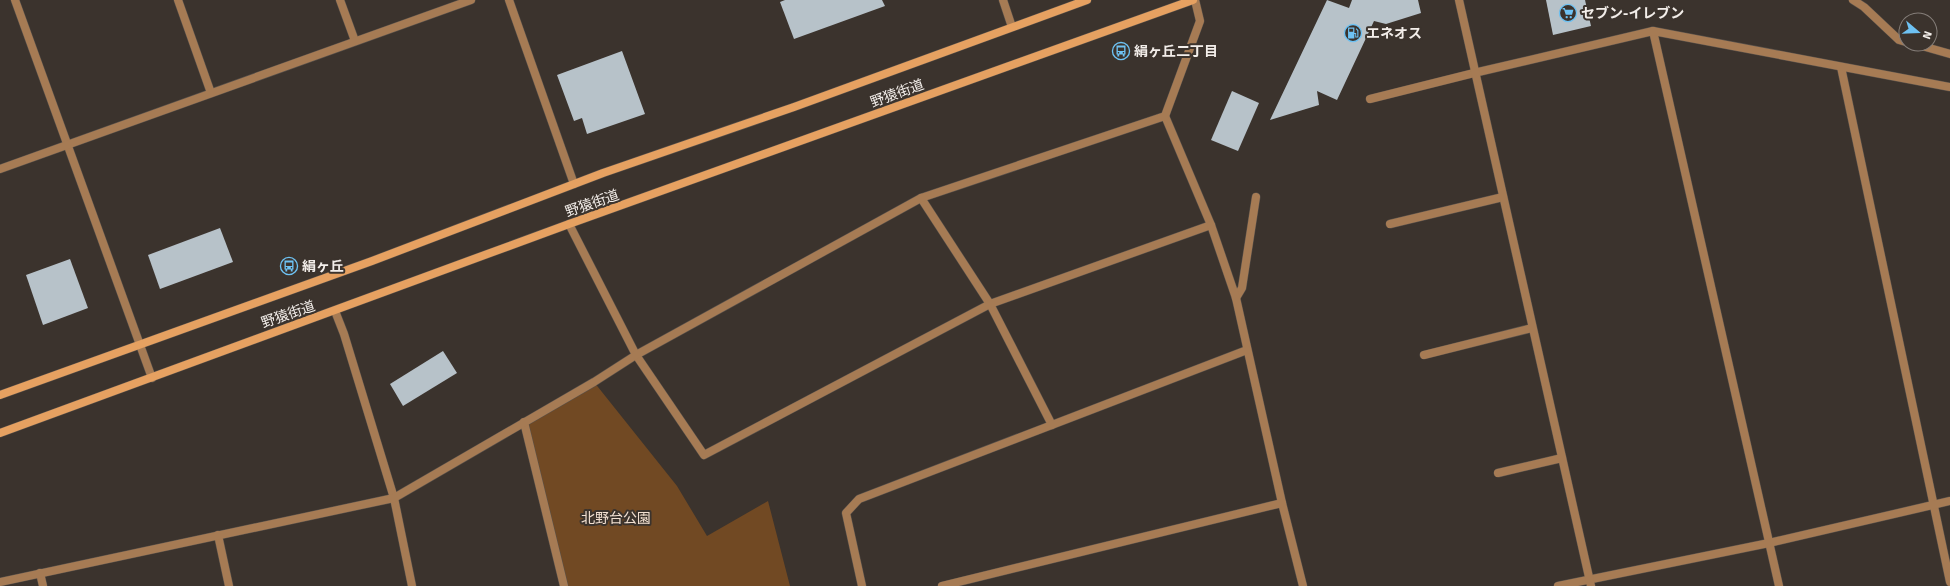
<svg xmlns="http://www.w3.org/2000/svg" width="1950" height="586" viewBox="0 0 1950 586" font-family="Signika,'Noto Sans JP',sans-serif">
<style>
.green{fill:#714923}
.building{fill:#b7c2c9}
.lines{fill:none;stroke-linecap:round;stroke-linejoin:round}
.service-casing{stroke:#58514b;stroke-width:9}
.minor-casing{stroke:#58514b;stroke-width:9}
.tertiary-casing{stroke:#58514b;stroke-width:9}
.secondary-casing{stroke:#58514b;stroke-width:9}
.service{stroke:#a67b54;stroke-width:8}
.minor{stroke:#a67b54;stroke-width:8}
.tertiary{stroke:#a67b54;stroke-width:8}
.secondary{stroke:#e6a161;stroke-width:8}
.labels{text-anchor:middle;stroke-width:4;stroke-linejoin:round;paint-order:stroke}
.poi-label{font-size:14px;font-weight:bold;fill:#f3eeea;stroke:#3b332d;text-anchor:start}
.street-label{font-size:14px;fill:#f3eeea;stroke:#3b332d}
.park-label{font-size:14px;fill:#f2e0d1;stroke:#3b332d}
</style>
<rect width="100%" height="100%" fill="#3b332d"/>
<polygon class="green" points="594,382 677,486 707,536 768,501 790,586 564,586 524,422"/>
<g class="building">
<polygon points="785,0 882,0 885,6 794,39 780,2"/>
<polygon points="1327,0 1349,8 1352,0 1418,0 1421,13 1386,24 1374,21 1337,100 1317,91 1319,105 1270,120"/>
<polygon points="1546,0 1585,0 1591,26 1553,35"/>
<polygon points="622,51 645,114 587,134 582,118 574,121 557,75"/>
<polygon points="1232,91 1259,103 1238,151 1211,140"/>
<polygon points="220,228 233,262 160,289 148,255"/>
<polygon points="70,259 88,308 43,325 26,275"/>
<polygon points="443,351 457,373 403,406 390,384"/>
</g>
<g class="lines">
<g class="service-casing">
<g id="service">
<polyline points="1853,0 1864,7 1899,40 1906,42"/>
<polyline points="1915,44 1950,54"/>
<polyline points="1370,99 1474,73"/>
<polyline points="1390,224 1503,197"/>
<polyline points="1236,298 1242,288 1256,197"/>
<polyline points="1424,355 1532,328"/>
<polyline points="1498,473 1562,458"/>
</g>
</g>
<g class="minor-casing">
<g id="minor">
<polyline points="15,0 152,378"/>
<polyline points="178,0 211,93"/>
<polyline points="340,0 355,41"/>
<polyline points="509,0 574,184"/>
<polyline points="1003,0 1012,27"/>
<polyline points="1653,31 1779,586"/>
<polyline points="1841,67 1950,582"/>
<polyline points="1474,73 1653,31 1950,87"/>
<polyline points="0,169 471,0"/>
<polyline points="921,198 990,304 1052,425"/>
<polyline points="569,224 636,355 704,455 990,304 1211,225 1165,116"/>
<polyline points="1211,225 1236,298 1282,503 1303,586"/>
<polyline points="335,311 344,334 394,498 412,586"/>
<polyline points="524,422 564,586"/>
<polyline points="218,535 229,586"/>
<polyline points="40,573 43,586"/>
<polyline points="0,582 394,498 594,382 636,355 921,198 1165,116 1200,21 1195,0"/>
<polyline points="862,586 846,513 859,499 1247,350"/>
<polyline points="942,586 1282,503"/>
<polyline points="1558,586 1769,543 1950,501"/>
</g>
</g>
<g class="tertiary-casing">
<polyline id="tertiary" points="1459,0 1591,586"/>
</g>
<g class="secondary-casing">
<g id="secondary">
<polyline points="0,395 372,261 603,173 794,107 1087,0"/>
<polyline points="0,433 569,224 1193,0"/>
</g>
</g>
<use href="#service" class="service"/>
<use href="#minor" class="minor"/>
<use href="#tertiary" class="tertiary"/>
<use href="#secondary" class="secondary"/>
</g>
<defs>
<g id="supermarket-ring" transform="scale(0.9)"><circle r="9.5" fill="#3b332d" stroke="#6ec2f3" stroke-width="1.5"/><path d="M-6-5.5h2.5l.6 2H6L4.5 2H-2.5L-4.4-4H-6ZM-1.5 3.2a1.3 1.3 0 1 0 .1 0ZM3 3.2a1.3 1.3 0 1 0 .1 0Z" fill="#6ec2f3"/></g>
<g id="fuel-ring" transform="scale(0.9)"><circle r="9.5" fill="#3b332d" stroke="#6ec2f3" stroke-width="1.5"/><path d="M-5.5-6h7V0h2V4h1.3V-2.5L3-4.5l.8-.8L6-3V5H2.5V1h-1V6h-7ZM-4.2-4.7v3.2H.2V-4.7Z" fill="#6ec2f3"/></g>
<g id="bus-ring" transform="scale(0.9)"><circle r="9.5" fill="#3b332d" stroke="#6ec2f3" stroke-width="1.5"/><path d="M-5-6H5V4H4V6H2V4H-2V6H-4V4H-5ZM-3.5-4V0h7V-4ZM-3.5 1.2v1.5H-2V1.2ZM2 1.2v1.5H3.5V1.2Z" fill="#6ec2f3"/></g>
</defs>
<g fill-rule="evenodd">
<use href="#supermarket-ring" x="1568" y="13"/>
<use href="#fuel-ring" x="1353" y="33"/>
<use href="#bus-ring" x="1121" y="51"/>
<use href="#bus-ring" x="289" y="266"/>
</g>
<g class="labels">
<g class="poi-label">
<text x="1581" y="18">セブン-イレブン</text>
<text x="1366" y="38">エネオス</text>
<text x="1134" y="56">絹ヶ丘二丁目</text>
<text x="302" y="271">絹ヶ丘</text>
</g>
<g class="street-label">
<text transform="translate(897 93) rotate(-20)" y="5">野猿街道</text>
<text transform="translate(592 203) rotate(-19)" y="5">野猿街道</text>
<text transform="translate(288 314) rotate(-19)" y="5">野猿街道</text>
</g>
<g class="park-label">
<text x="616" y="523">北野台公園</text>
</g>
</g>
<g transform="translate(1918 32) rotate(109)"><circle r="19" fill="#3b332d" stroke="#857e79"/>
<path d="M0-3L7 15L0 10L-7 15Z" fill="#6ec2f3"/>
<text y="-6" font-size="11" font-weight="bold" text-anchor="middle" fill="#f3eeea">N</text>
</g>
</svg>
